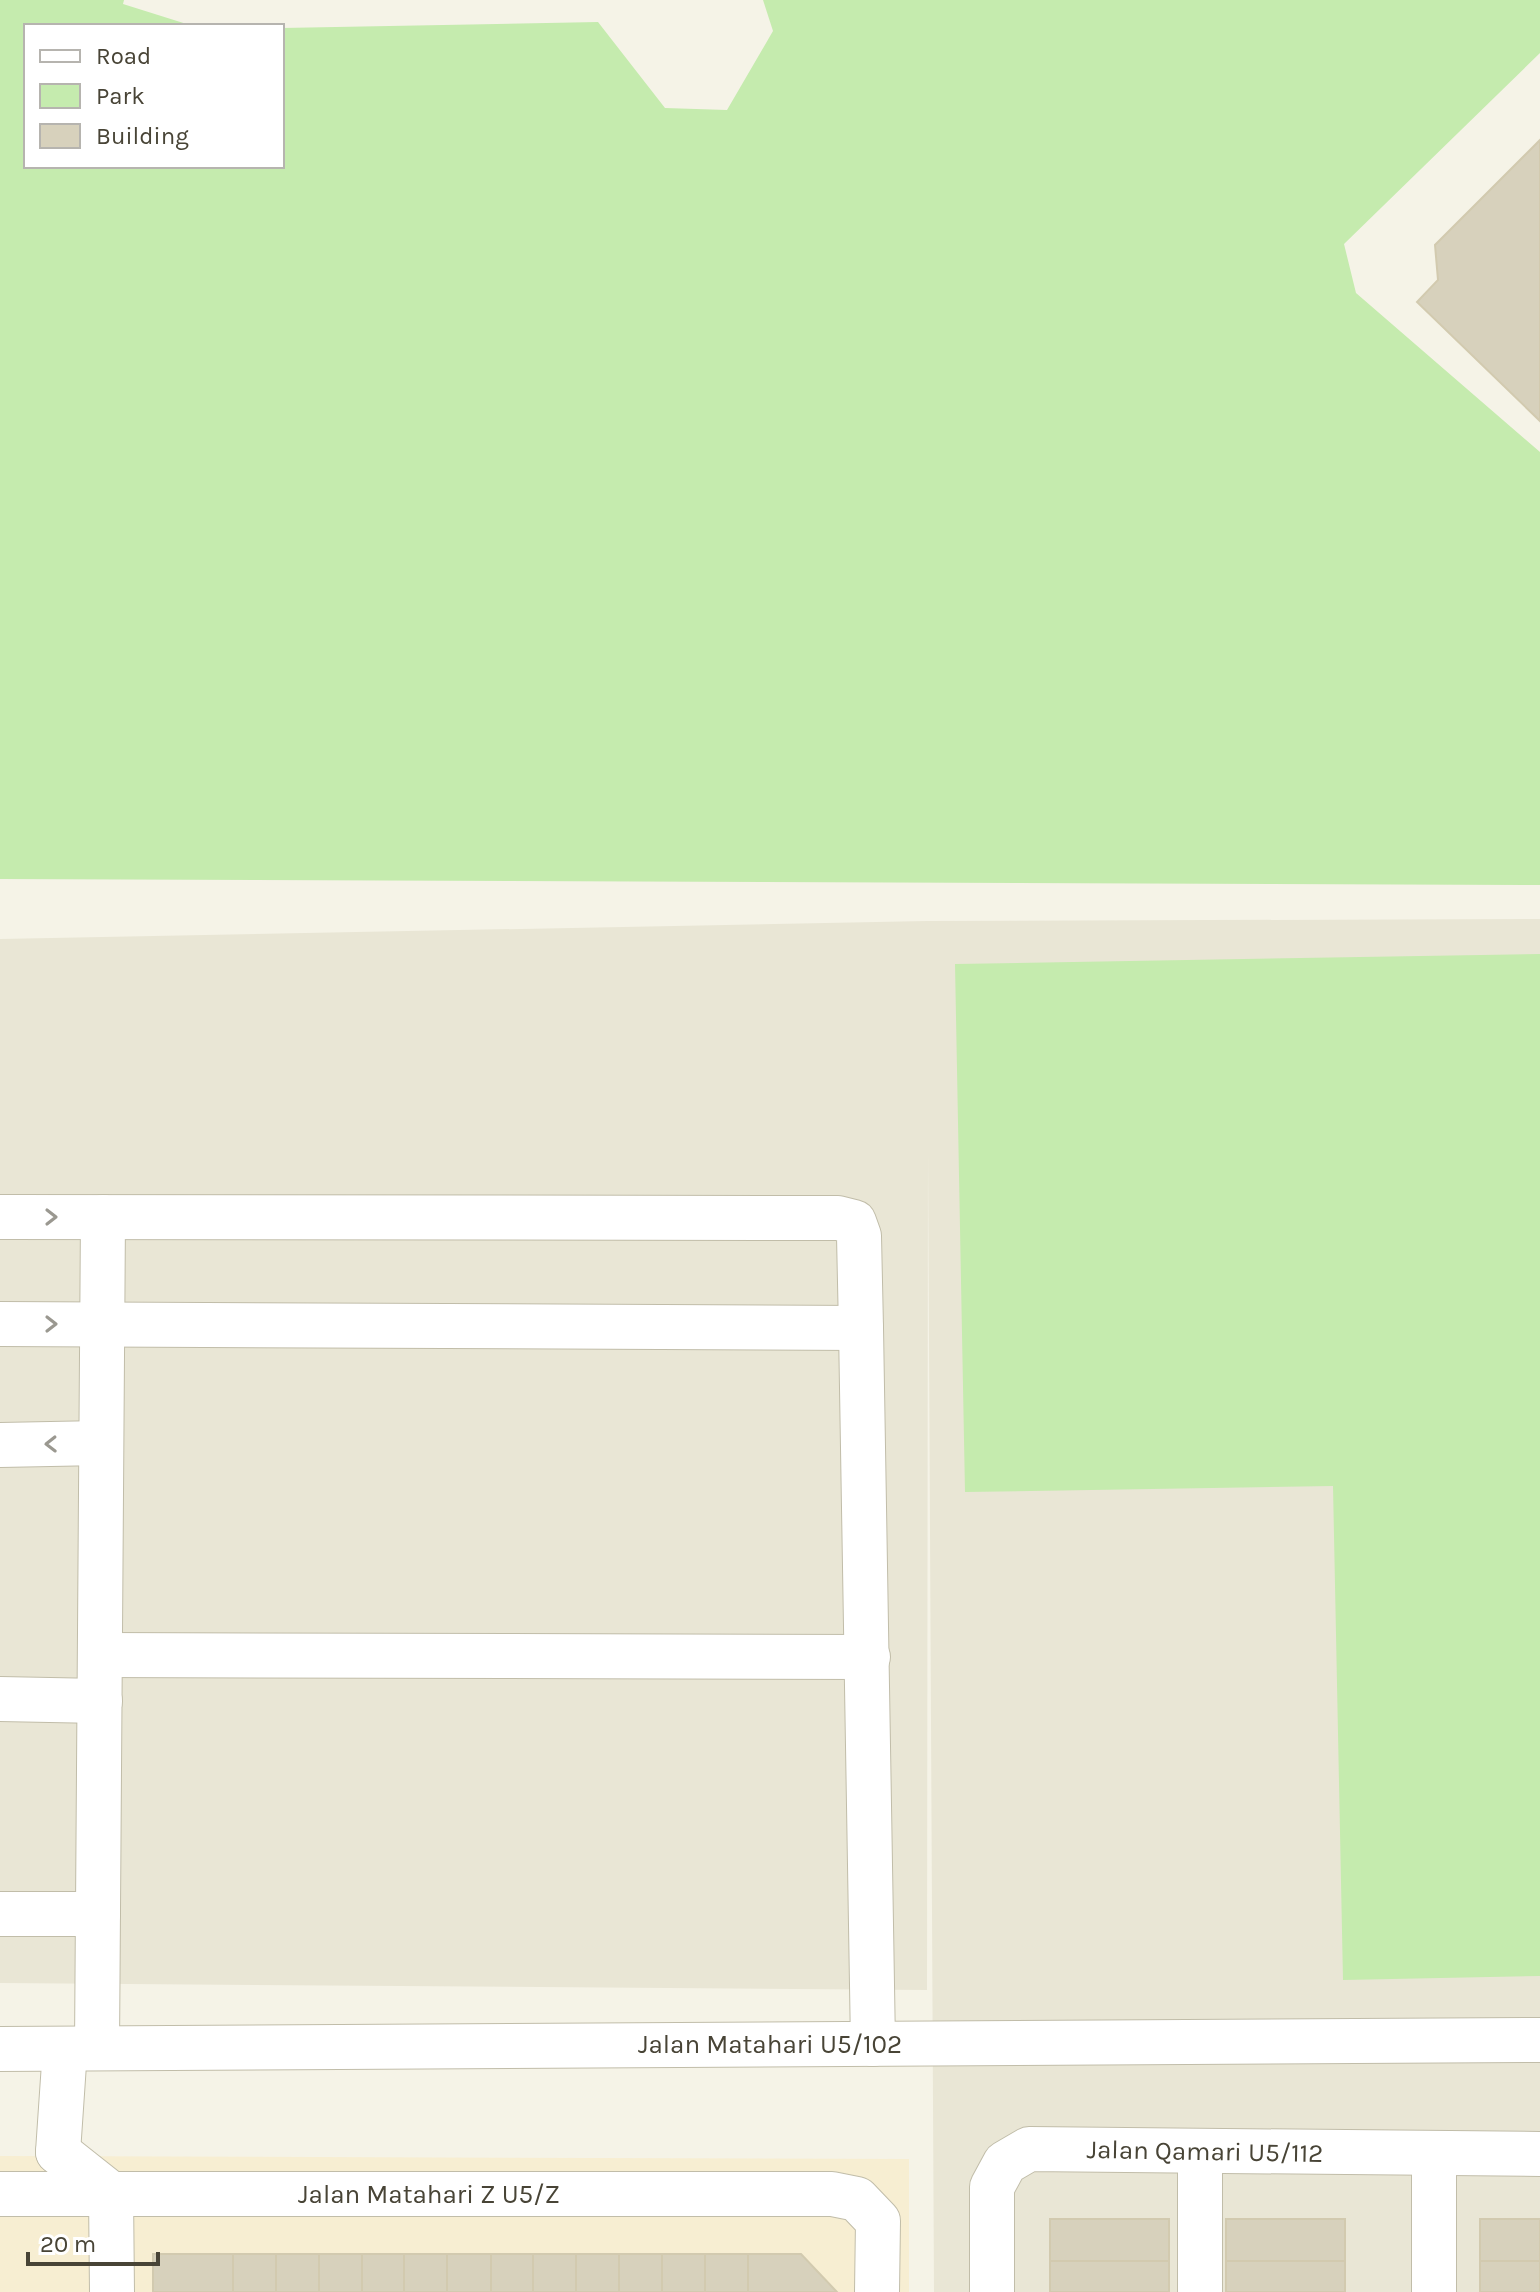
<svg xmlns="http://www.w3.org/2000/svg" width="1540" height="2292" viewBox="0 0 1540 2292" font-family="Karla,sans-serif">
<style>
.residential{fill:#e9e6d5}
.commercial{fill:#f7eed2}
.green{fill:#c5ebae}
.building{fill:#d7d1bc;stroke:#d2caaf;stroke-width:2}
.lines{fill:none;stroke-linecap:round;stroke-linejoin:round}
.minor-casing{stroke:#c1bda9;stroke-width:46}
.minor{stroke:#fff;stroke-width:44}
.oneway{stroke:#9a9890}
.labels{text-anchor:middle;stroke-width:6;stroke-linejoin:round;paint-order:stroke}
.street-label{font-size:26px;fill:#484436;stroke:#fff}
</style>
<rect width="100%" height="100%" fill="#f5f3e7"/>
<polygon class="residential" points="1540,919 1540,2292 934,2292 928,1151 927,1990 0,1983 0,939 927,921"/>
<polygon class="commercial" points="0,2156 909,2159 909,2292 0,2292"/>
<g class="green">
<polygon points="0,0 124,0 123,4 193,26 26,26 26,166 282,166 282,28 598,22 665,108 727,110 773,31 763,0 1540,0 1540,53 1344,244 1356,293 1540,452 1540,885 0,879"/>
<polygon points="1540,954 1540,1976 1343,1980 1333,1486 965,1492 955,964"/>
</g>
<g class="building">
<polygon points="1540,140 1540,421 1417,302 1438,280 1435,245"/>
<rect x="1050" y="2219" width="119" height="42"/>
<rect x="1226" y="2219" width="119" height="42"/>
<rect x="1480" y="2219" width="60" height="42"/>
<rect x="153" y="2254" width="80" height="38"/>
<rect x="233" y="2254" width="43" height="38"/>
<rect x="276" y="2254" width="43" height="38"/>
<rect x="319" y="2254" width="43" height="38"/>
<rect x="362" y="2254" width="42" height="38"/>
<rect x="404" y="2254" width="43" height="38"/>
<rect x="447" y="2254" width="44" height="38"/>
<rect x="491" y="2254" width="42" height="38"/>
<rect x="533" y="2254" width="43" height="38"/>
<rect x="576" y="2254" width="43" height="38"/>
<rect x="619" y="2254" width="43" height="38"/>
<rect x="662" y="2254" width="43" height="38"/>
<rect x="705" y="2254" width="43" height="38"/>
<polygon points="748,2254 801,2254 837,2292 748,2292"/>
<rect x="1050" y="2261" width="119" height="31"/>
<rect x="1226" y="2261" width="119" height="31"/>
<rect x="1480" y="2261" width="60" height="31"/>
</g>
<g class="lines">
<g class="minor-casing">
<g id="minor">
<polyline points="0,1217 838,1218 854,1222 859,1236 861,1328 873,2044"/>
<polyline points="0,1324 861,1328"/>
<polyline points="0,1445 101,1443"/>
<polyline points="100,1655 868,1657"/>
<polyline points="0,1699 100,1701"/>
<polyline points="0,1914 98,1914"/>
<polyline points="97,2048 103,1217"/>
<polyline points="0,2049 1540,2040"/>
<polyline points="1200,2151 1200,2292"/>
<polyline points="58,2152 111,2194 112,2292"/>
<polyline points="58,2152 65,2049"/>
<polyline points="1434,2153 1434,2292"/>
<polyline points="0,2194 832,2194 857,2199 878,2221 877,2292"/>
<polyline points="992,2292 992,2187 1005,2163 1029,2149 1540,2154"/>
</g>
</g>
<use href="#minor" class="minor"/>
</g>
<defs><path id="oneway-chevron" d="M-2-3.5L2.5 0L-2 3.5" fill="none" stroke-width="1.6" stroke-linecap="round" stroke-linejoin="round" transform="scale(2)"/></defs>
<g class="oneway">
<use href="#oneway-chevron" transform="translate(51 1217)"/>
<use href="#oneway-chevron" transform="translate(51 1324)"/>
<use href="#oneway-chevron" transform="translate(51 1444) rotate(179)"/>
</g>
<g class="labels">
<g class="street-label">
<text x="770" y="2053">Jalan Matahari U5/102</text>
<text transform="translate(1205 2151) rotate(1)" y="9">Jalan Qamari U5/112</text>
<text x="429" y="2203">Jalan Matahari Z U5/Z</text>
</g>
</g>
<rect x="24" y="24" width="260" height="144" fill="#ffffff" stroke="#b6b4af" stroke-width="2"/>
<rect x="40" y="50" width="40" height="12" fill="#ffffff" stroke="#b6b4af" stroke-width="2"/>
<text x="96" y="64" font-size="24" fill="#484436">Road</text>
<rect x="40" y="84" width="40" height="24" fill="#c5ebae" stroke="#b6b4af" stroke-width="2"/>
<text x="96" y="104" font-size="24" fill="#484436">Park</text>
<rect x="40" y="124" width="40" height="24" fill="#d7d1bc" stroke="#b6b4af" stroke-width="2"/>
<text x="96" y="144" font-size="24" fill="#484436">Building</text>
<path d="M28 2252v12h130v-12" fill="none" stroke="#484436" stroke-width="4"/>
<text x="40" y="2252" font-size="24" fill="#484436" stroke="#ffffff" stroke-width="6" paint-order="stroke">20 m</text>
</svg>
